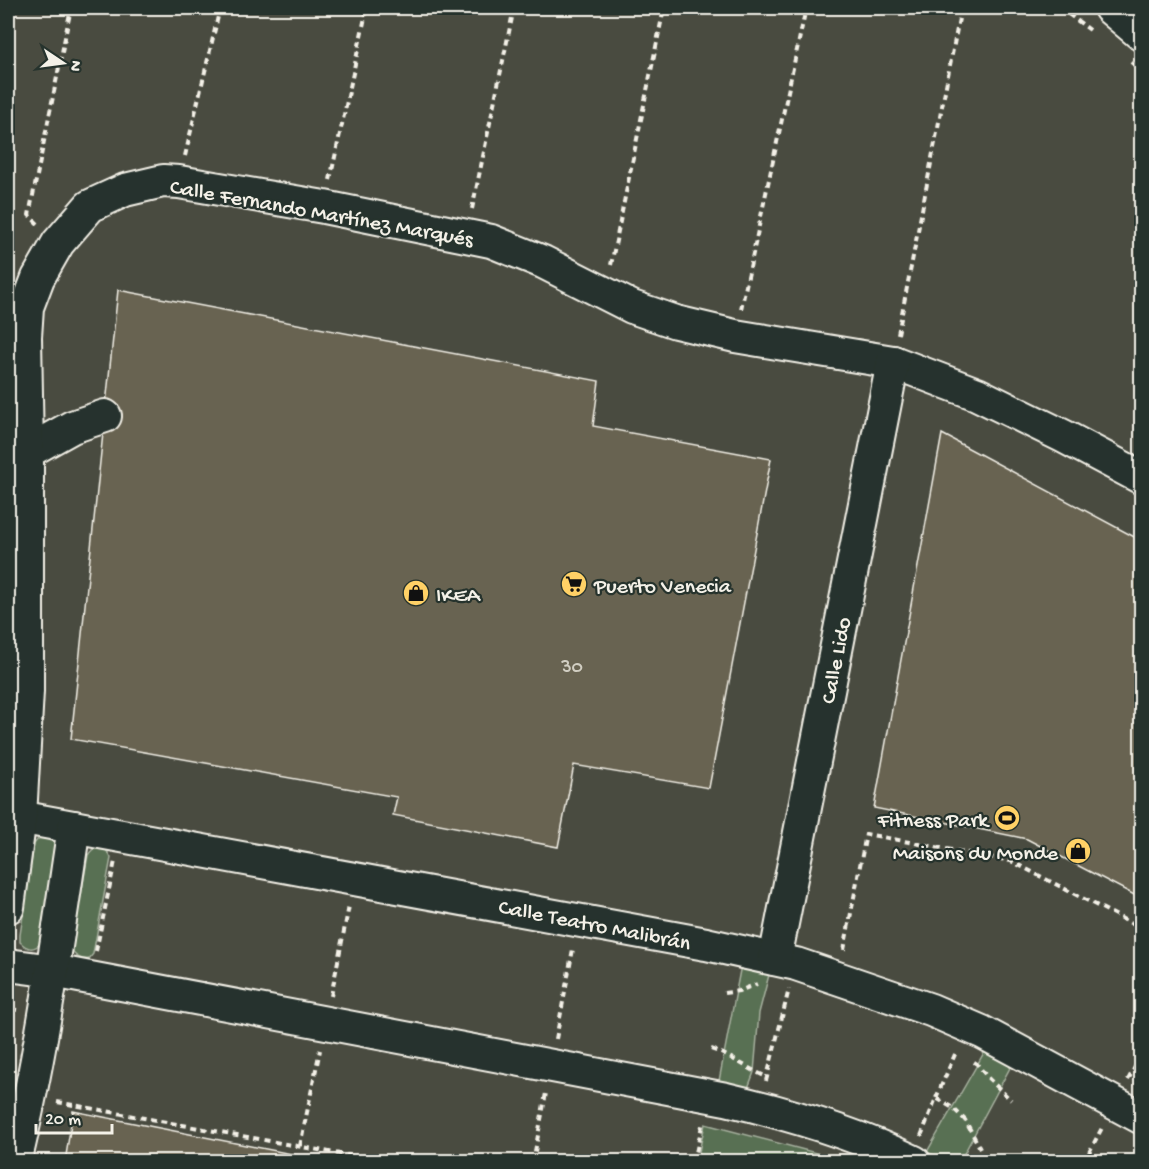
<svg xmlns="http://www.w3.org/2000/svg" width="1149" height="1169" viewBox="0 0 1149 1169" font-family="'Gochi Hand',sans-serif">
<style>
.built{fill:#484b40}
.green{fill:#596f53;stroke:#a6b09e;stroke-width:1.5}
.building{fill:#686351;stroke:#f4f1e8;stroke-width:1.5}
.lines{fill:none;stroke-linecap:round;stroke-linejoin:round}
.minor-casing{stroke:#f4f1e8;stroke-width:36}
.path{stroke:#f4f1e8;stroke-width:4;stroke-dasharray:6 4.5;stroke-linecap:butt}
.minor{stroke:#26332d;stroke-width:32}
.labels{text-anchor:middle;stroke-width:4.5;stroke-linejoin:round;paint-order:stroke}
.number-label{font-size:20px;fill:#d1cec2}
.street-label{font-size:22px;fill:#f4f1e8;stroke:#26332d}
.poi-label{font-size:22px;fill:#f4f1e8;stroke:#26332d;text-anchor:start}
</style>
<rect width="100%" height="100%" fill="#3a4138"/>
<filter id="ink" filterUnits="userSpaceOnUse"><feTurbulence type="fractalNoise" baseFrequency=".0167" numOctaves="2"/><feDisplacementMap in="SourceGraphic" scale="12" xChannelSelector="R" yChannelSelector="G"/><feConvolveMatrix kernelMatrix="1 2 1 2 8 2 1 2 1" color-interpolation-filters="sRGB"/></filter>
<g filter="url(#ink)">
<rect class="built" x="8" y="8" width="1133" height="1153"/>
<g class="green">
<path d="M 43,836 C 51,837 53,840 56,847 L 41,943 C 33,951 27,949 20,942 L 20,935 L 34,844 L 38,839 Z"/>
<path d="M 97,847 C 105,848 108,851 111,858 L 93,954 L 89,959 C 82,960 78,958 73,953 L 72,946 L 88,855 L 92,850 Z"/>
<polygon points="741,965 770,971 759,1013 754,1072 748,1088 719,1081"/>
<polygon points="985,1051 1012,1064 960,1161 947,1161 927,1152"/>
<polygon points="705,1124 835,1158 845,1161 697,1161"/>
</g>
<g class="building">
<polygon points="118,290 599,381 593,426 771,459 709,788 574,765 558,847 393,815 397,797 71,739"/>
<polygon points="942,434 1142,541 1142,899 1027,839 874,808"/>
<polygon points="73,1111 332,1162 65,1162"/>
</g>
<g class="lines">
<g class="minor-casing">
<g id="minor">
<polyline points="1110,8 1142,35"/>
<polyline points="27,452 72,427 105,416"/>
<polyline points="8,815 706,944 796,964 931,1010 982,1032 1142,1118"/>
<polyline points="8,907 20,817 27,691 27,452 25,337 27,307 38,278 58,243 90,206 125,190 163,181 179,182 324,207 491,241 543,262 632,307 676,322 735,336 893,362 977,394 1063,436 1142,478"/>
<polyline points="775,959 893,362"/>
<path d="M 8,965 L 53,971 L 726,1099 C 790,1114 854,1133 914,1162"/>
<path d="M 15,1162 C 42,1052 57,939 74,827"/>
</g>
</g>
<g class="path">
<polyline points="1060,8 1090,30"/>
<polyline points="1131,62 1142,72"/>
<polyline points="185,156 220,8"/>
<polyline points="330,180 367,8"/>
<polyline points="472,209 514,8"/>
<polyline points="38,224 29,215 71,8"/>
<polyline points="611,265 664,8"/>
<polyline points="741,309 806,8"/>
<polyline points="898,334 961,8"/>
<polyline points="844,950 866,834 1011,861 1142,929"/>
<polyline points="96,951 115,861"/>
<polyline points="724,993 739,991 757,984"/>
<polyline points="331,996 349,906"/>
<polyline points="8,1026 11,1009 17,1010"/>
<polyline points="556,1039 573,949"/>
<path d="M 711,1049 C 731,1056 748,1069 767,1077"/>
<polyline points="974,1062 977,1064 988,1078 1011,1100"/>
<polyline points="1128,1080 1142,1054"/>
<polyline points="766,1081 789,989"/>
<polyline points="936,1098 956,1052"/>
<polyline points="57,1102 384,1162"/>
<polyline points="921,1136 936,1098 953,1108 965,1120 980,1148"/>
<polyline points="300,1146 320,1050"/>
<polyline points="533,1162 546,1093"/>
<polyline points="694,1162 703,1121"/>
<polyline points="1084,1162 1103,1126"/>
</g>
<use href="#minor" class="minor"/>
</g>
</g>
<defs>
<g id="supermarket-disc" transform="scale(1.35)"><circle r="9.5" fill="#ffd166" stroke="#26332d"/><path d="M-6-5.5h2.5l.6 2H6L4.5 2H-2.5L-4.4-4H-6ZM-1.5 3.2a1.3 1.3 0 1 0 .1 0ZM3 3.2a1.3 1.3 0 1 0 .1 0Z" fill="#111"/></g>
<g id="shop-disc" transform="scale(1.35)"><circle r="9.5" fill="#ffd166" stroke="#26332d"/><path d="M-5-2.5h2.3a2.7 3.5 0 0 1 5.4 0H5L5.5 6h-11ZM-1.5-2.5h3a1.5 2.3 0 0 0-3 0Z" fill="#111"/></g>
<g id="stadium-disc" transform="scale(1.35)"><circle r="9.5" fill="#ffd166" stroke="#26332d"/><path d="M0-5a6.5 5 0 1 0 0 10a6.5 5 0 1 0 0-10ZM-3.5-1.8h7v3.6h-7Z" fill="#111"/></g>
</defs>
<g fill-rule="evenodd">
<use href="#supermarket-disc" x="574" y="584"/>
<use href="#shop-disc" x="416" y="593"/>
<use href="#stadium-disc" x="1007" y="818"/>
<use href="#shop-disc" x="1078" y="851"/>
</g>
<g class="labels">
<g class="number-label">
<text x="572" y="672">30</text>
</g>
<g class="street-label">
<text transform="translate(322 211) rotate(10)" y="8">Calle Fernando Martínez Marqués</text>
<text transform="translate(834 660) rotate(-79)" y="8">Calle Lido</text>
<text transform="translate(595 923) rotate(11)" y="8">Calle Teatro Malibrán</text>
</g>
<g class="poi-label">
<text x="594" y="592">Puerto Venecia</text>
<text x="436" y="601">IKEA</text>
<text x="988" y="826" text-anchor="end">Fitness Park</text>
<text x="1058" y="859" text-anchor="end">Maisons du Monde</text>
</g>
</g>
<rect width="1149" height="1169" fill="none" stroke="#26332d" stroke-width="30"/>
<rect x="15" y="15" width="1119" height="1139" fill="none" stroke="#f4f1e8" stroke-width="2" filter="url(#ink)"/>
<g transform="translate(63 63) rotate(103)" stroke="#26332d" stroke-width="4.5" paint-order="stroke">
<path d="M0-4.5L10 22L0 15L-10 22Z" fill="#f4f1e8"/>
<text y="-9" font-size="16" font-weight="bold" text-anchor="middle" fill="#f4f1e8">N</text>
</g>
<path d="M36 1124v9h76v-9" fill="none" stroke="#f4f1e8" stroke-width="3"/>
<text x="45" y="1124" font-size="18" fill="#f4f1e8" stroke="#26332d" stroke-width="4.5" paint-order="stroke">20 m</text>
</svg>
